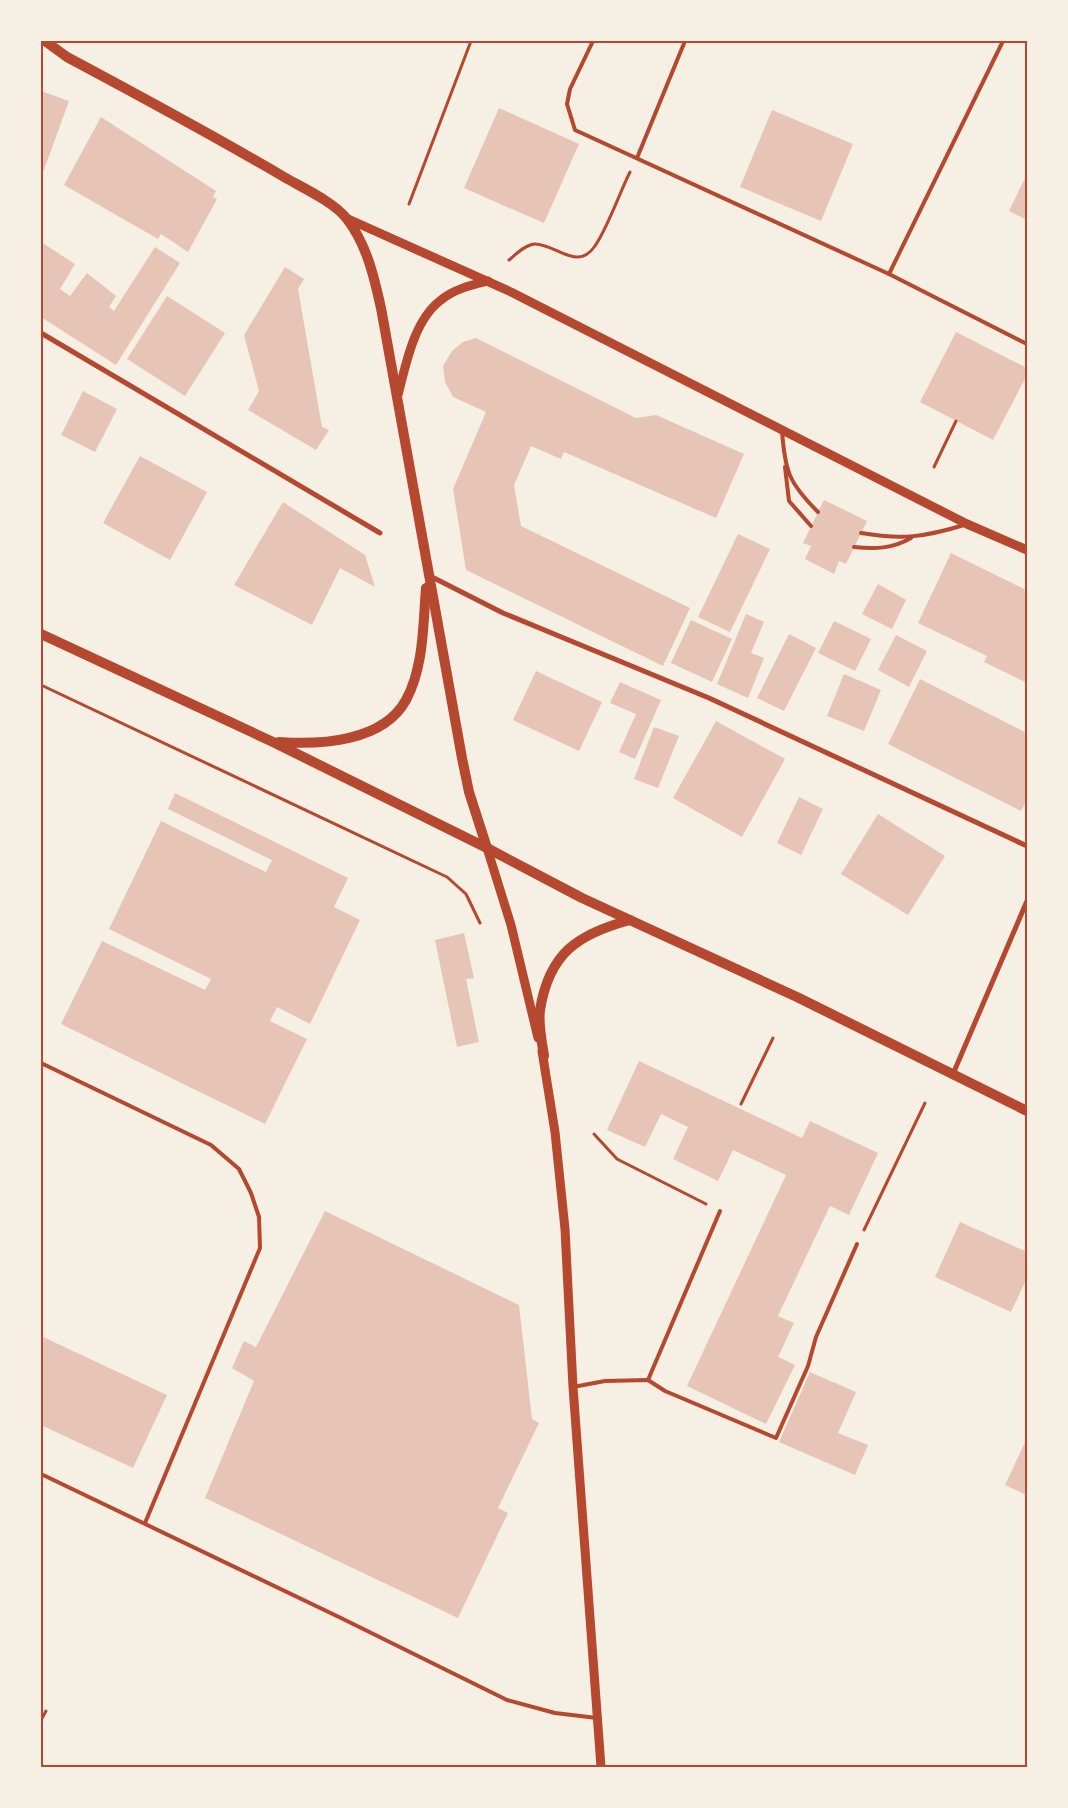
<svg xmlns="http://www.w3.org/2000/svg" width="1068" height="1808" viewBox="0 0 1068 1808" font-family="Lora,serif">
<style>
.building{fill:#e6c5b7}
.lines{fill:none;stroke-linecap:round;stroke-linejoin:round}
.path{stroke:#b5482f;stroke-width:3}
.service{stroke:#b5482f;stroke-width:4}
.minor{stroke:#b5482f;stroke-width:5}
.tertiary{stroke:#b5482f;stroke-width:9}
.secondary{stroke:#b5482f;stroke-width:10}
.neatline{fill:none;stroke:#b5482f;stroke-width:2}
</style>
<rect width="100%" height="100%" fill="#f6efe4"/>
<g class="building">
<polygon points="41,91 69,101 41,178"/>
<polygon points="499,108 579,144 544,223 464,188"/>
<polygon points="772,110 853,144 821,221 740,187"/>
<polygon points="101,117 216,191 213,197 217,199 188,252 161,234 158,239 64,185"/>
<polygon points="1027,174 1027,220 1009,211"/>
<polygon points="41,242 75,264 60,289 70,296 87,273 116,296 109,307 114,311 155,247 180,263 116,365 41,317"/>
<polygon points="285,267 304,279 298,289 322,427 329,430 316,450 248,410 259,391 244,335"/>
<polygon points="167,296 225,333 185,396 127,359"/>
<polygon points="956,332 1027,368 1027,375 993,440 920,402"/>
<polygon points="476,338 636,418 656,415 744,454 716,518 564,452 561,459 531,446 514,485 521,526 690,608 663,666 466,570 453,489 486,412 453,397 445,382 443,366 452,351 463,342"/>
<polygon points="83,391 117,409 95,452 61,435"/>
<polygon points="140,456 207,492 170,560 103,523"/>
<polygon points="824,500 867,521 846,564 839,561 834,574 805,559 811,546 803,543"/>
<polygon points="283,502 365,555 375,587 340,568 312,625 234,585"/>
<polygon points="738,534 770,549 730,632 698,617"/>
<polygon points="951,553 1024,589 1027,595 1027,683 984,662 987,656 918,623"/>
<polygon points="878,584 906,600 892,629 862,614"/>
<polygon points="746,614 764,622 751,653 764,658 748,698 717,684"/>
<polygon points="691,620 732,639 712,682 671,663"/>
<polygon points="834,621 871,639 855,671 818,653"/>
<polygon points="789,634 816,648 784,711 757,698"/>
<polygon points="896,635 927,651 909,687 878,670"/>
<polygon points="536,671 602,702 579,751 513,720"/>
<polygon points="844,674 881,690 864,731 827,716"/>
<polygon points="920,679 1027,733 1027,799 1021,811 888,744"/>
<polygon points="620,682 661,700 635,759 619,752 636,714 610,703"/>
<polygon points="716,721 785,759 742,837 673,798"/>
<polygon points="654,727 679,736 658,788 634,779"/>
<polygon points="175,793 348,878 334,907 360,920 310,1024 277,1007 270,1021 307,1039 265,1124 61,1024 102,941 205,990 211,979 109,929 161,821 266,872 272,860 168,809"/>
<polygon points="799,797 823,809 801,855 777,843"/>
<polygon points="878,814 945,856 908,915 841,874"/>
<polygon points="464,933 474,978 466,979 479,1042 457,1047 435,940"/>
<polygon points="639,1061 802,1138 810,1121 878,1153 849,1215 830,1206 778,1316 794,1323 778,1357 795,1365 766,1424 687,1386 786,1175 733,1150 718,1181 673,1159 688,1127 661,1114 645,1147 607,1130"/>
<polygon points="325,1211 519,1305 532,1419 539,1423 498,1508 508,1513 458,1618 205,1498 254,1381 232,1368 244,1341 256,1347"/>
<polygon points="960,1222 1027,1252 1027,1278 1011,1312 935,1277"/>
<polygon points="41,1336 167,1395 133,1468 41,1425"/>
<polygon points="810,1372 856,1392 838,1433 868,1445 855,1475 779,1442"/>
<polygon points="1027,1438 1027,1495 1005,1485"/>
</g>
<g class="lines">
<g class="path">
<polyline points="409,204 471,41"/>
<path d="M 509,260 C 516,254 526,244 535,244 C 556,244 577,272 595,246 C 608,227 619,194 630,172"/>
<polyline points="934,467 956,421"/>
<polyline points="41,685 447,877 466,894 480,923"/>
<polyline points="741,1104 773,1038"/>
<polyline points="594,1134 617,1159 706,1204"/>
<polyline points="864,1230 925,1103"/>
<polyline points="41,1720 46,1711"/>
</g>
<g class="service">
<polyline points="593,41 570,89 567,104 575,130 889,274"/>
<polyline points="1003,41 889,274 1027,344"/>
<polyline points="637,158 685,41"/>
<path d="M 782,431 C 785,472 789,483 818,512"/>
<polyline points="785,467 789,501 811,526"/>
<path d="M 861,533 C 902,540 925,537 964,525"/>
<path d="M 854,547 C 875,549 892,549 911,538"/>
<polyline points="41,1063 211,1145 239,1169 251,1193 259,1217 260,1248 145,1523"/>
<polyline points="648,1380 720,1211"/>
<polyline points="573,1387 605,1381 648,1380 665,1391 776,1438 808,1366 816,1337 857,1244"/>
<polyline points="41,1474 341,1618 507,1700 555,1713 597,1718"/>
</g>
<g class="minor">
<polyline points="41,333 380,533"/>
<polyline points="430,576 503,613 709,698 1027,846"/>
<polyline points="953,1074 1027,901"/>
</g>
<g class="tertiary">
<polyline points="346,218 511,292 967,524 1027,550"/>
<path d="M 398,395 C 406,364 414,320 441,300 C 454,289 472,285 488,281"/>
<polyline points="487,848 511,925 538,1038"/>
<polyline points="542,1051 555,1132 565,1229 573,1387 601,1767"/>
</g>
<g class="secondary">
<path d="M 45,41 L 67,57 C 140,96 213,135 284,177 C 303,188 334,202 347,219 C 367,245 374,277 381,308 L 462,758 L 469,792 L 487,848"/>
<polyline points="41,634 273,742 487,848 582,898 797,997 1027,1111"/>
<path d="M 279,742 C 320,745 383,742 406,700 C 424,667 423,624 426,588"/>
<path d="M 544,1056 C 542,1042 538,1024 540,1010 C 549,953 578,934 630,920"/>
</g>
</g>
<rect width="1068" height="1808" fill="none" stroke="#f6efe4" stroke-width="85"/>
<rect x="42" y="42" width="984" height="1724" class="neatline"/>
</svg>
